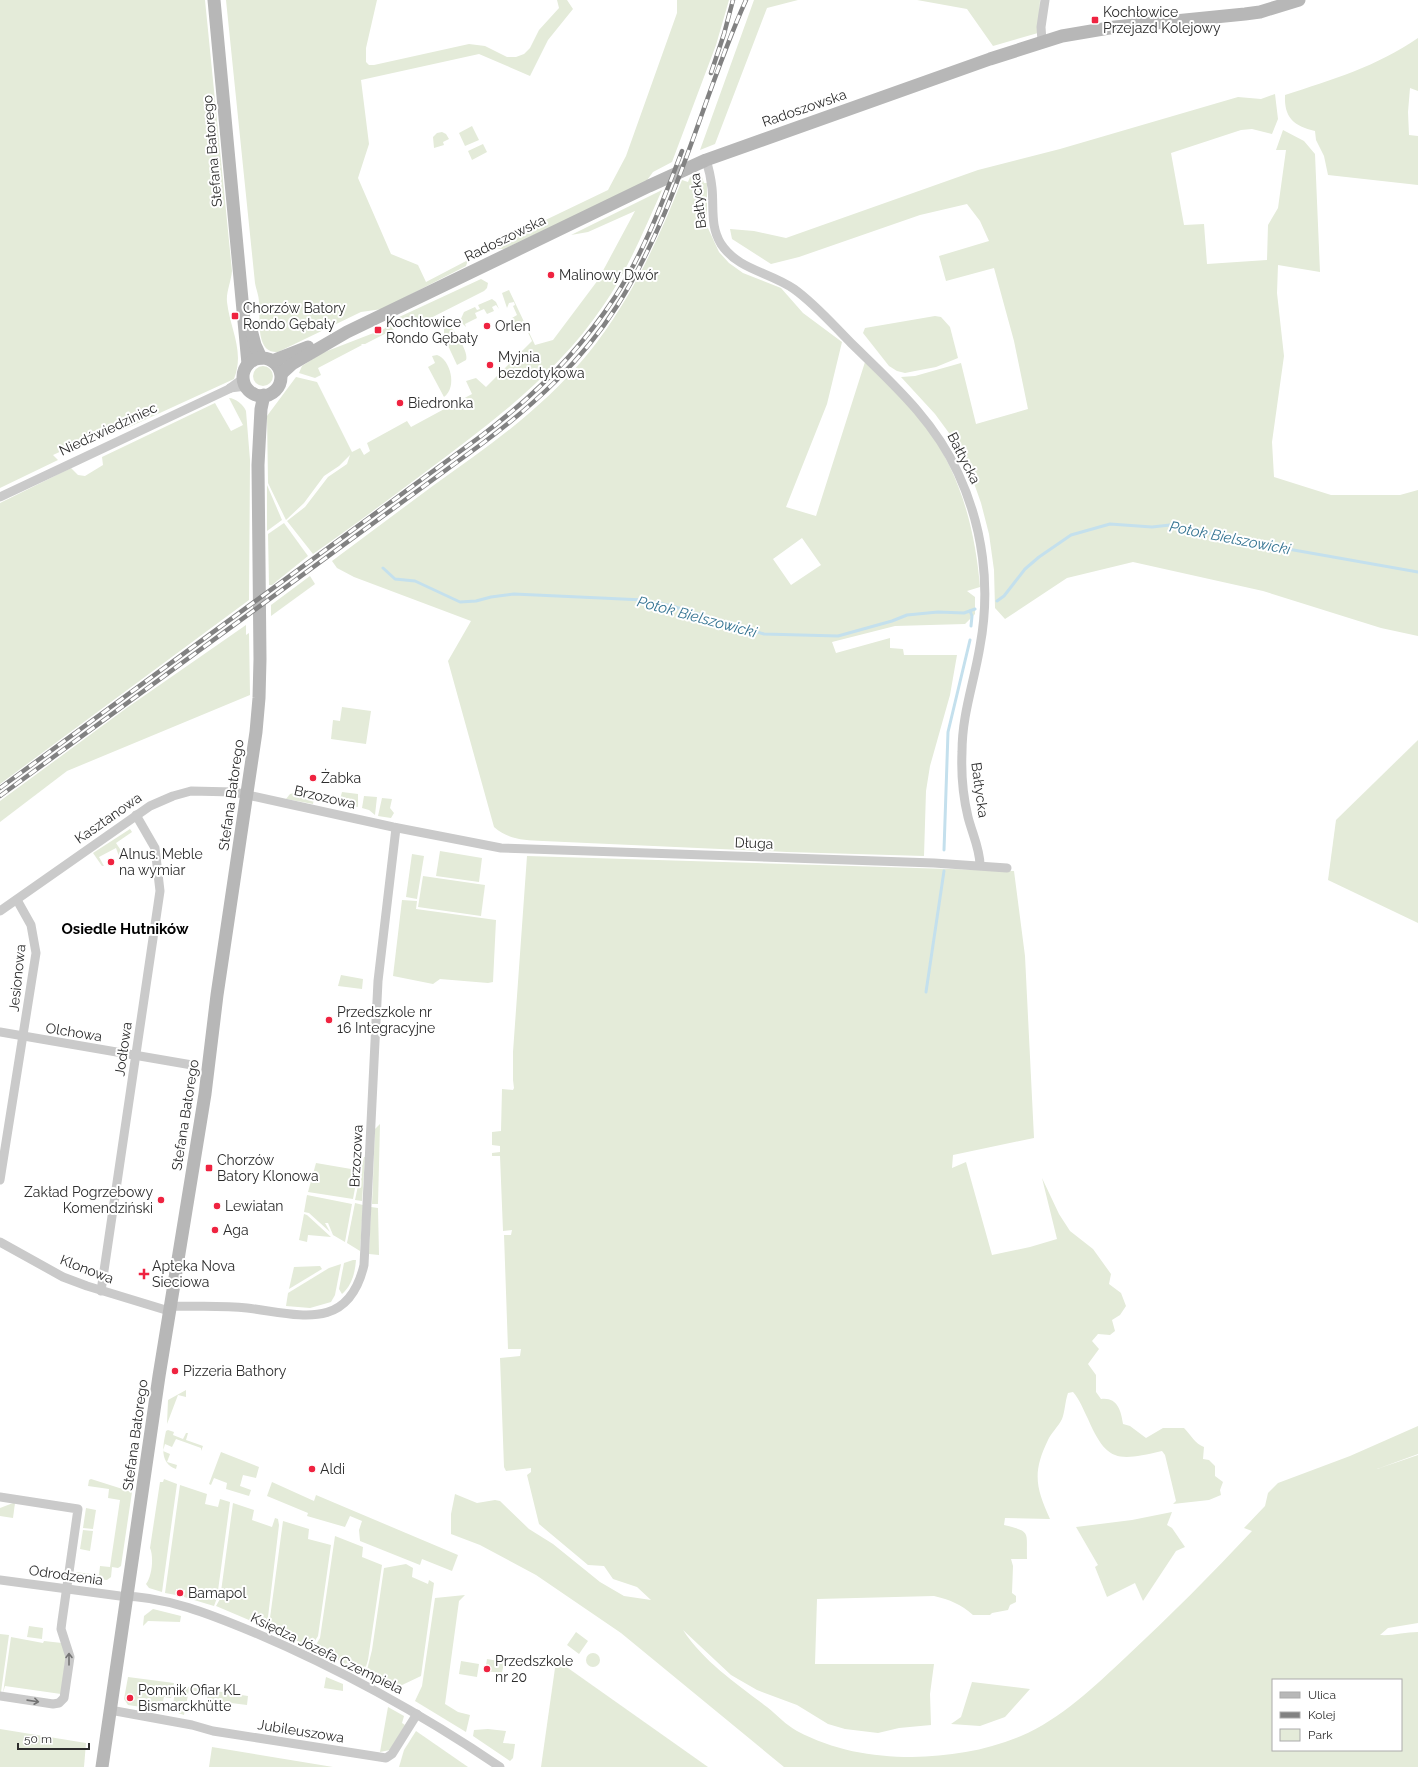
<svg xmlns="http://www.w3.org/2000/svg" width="1418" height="1767" viewBox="0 0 1418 1767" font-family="Raleway,sans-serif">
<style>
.green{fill:#e4ebd9;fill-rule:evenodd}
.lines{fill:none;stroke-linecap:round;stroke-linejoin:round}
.stream{stroke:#c4e0ed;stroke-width:3}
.street{stroke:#cacaca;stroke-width:9}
.secondary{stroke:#b7b7b7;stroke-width:13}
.rail-casing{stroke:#828282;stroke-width:4.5}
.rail{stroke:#fff;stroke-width:3;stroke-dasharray:9;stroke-linecap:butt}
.oneway{stroke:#747474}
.poi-dot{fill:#ef2340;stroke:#fff;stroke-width:1.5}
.labels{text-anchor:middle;stroke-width:4;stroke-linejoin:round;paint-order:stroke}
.poi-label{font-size:14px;fill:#2d2d2d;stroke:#fff;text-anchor:start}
.street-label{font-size:14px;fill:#2d2d2d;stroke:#fff}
.water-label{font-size:15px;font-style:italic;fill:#367593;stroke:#fff}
.neighbourhood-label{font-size:15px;font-weight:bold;fill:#000;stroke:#fff}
</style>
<rect width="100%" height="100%" fill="#fff"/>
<g class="green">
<path d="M 0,0 L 205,0 L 232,271 C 231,282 226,292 227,302 C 230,329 245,351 234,379 L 125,429 L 120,424 L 116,426 L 53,455 L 58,460 L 0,488 Z"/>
<path d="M 226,0 L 377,0 L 366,48 L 366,62 L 369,65 L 374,65 L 469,44 L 485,46 L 507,57 L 516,57 L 524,54 L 530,48 L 539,30 L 559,8 L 557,0 L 567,0 L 573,9 L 548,40 L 530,76 L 479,54 L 361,80 L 369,144 L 358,178 L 391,254 L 418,265 L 426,282 L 468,260 L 466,266 L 382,309 L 361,312 L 278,352 C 254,354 261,316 259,302 C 259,296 256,289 255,283 Z"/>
<polygon points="677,0 729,0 716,45 672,162 653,172 645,183 504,249 487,248 608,190 626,156 677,13"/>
<polygon points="754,0 798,0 767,8 715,144 700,150"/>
<polygon points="917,0 1040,0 1038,33 993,46 967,9"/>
<path d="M 1418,38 L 1418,91 L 1410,88 L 1408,112 L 1409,135 L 1418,136 L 1418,185 L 1328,175 L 1324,156 L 1316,140 L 1315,131 C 1294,126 1284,118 1285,95 C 1331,80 1378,66 1418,38 Z"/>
<polygon points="1275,94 1278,119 1272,134 1252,129 1241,130 1171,153 1184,225 1204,224 1207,264 1267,260 1268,225 1278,208 1286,150 1276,150 1283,130 1304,141 1315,154 1320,272 1278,265 1277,293 1284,356 1272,442 1274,477 1331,495 1400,495 1418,490 1418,636 1381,628 1263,591 1133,562 1067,578 1005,619 995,608 994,570 989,534 981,503 963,452 935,414 901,377 915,376 961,363 976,424 1028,409 1014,341 994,268 946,281 939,256 989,241 980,221 967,204 920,215 799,257 771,264 732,239 730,229 754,231 786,238 978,170 1060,149 1238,97 1261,99"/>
<polygon points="472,126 479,140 465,146 459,133"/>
<polygon points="442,132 446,134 449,139 443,142 444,145 434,148 433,137 437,133"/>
<polygon points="483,144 487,152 472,160 468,151"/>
<path d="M 696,174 L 701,174 L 704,183 L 707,183 L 707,226 L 719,252 L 729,263 L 743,273 L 781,288 L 803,313 L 842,342 L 827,404 L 786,507 L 816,516 L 865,362 C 885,382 907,402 924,424 C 960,472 975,528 980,587 L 967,591 L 975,597 L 975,614 L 965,624 L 895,626 L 832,642 L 836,653 L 890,638 L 890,648 L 903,649 L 904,655 L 957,655 L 950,695 L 930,766 L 926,791 L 924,856 L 787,852 L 543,841 C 524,840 509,840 494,827 L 448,661 L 471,621 L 354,577 L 337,568 L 332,561 C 366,536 400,510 434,485 C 488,447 543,408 586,356 C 629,304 657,243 682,180 L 688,182 L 690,177 ZM 802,538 L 821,565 L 791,585 L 773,559 Z"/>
<path d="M 662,190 C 644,230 628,270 603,306 C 556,376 487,426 420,476 C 385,502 349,529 313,554 L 287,521 L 305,507 L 328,477 L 347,464 L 350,455 L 339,466 L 324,476 L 304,503 L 286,520 L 268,483 L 267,416 L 296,377 L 317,382 L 352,452 L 360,448 L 364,455 L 370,451 L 367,443 L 407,421 L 411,427 L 472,394 L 466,381 L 476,378 L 486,387 L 532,341 L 526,328 L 522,330 L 517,329 L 512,318 L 517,315 L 513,306 L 515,305 L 514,302 L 509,303 L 507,308 L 502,293 L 509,290 L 535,345 L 553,340 L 598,280 L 635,211 L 588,232 L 571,235 Z"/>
<polygon points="481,279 488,283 487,288 484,291 413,327 410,321 365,344 361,344 362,345 318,368 321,375 315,378 299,373 302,366 322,353 384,329 397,318"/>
<polygon points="492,299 496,302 499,309 496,305 492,307 494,311 487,314 484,309 475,313 477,318 465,324 466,327 460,321 464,312 475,307 477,310 480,309 478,305"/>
<polygon points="935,316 941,317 950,327 958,358 936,367 915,371 905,373 897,371 889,366 863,333 865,328"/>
<path d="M 449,326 C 455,330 469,353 466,360 L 457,365 L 444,337 L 444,327 Z"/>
<path d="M 437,355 C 450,359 458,387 444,397 L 428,367 L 435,363 L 432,356 Z"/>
<circle cx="263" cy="376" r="10"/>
<path d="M 229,398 C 235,398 244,405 246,411 L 250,460 L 249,600 L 0,784 L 0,503 L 71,468 L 78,475 L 85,476 L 103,465 L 102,457 L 215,403 L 231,431 L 243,425 Z"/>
<polygon points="267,485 282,520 267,531"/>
<polygon points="284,523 308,556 272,585 269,585 268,534"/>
<polygon points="310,576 315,584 271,616 271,605"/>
<polygon points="246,625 246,635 249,633 250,695 67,771 0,822 0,801 128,707"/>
<polygon points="342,707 371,711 366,744 331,739 333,720 340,721"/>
<polygon points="1418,740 1418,923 1328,880 1336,820"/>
<polygon points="342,792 358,794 358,807 339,803"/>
<polygon points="294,793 312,796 314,799 313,804 286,799 290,794"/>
<polygon points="364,796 377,797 375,815 369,810 362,808"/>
<polygon points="382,798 392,799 390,808 394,813 391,818 378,816"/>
<polygon points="130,829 132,832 116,843 126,858 120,859 116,848 99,857 104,866 102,866 93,853"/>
<polygon points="440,851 482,858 479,882 436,876"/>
<polygon points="412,854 424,856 417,899 406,897"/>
<path d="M 527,856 L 1014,871 L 1025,956 L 1034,1138 L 953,1155 L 952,1168 L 966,1162 L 992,1255 L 1030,1247 L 1057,1239 L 1042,1178 L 1059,1214 L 1070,1231 L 1093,1249 L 1111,1274 L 1109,1284 L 1121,1293 L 1126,1306 L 1120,1315 L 1112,1320 L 1115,1331 L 1110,1335 L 1098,1334 L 1092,1341 L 1099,1349 L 1088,1364 L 1096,1375 L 1096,1392 L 1101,1399 C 1117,1397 1121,1410 1123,1424 L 1130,1426 L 1146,1438 L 1163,1428 L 1184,1428 C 1191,1435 1195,1444 1204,1447 L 1203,1459 L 1209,1460 L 1215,1466 L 1215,1476 L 1223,1482 L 1220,1490 L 1221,1495 L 1209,1500 L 1173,1504 L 1176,1501 L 1165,1455 L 1162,1451 C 1118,1461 1107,1463 1088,1419 C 1083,1409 1080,1400 1073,1392 L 1068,1393 C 1065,1401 1065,1412 1062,1419 C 1058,1427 1051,1433 1048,1440 C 1032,1473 1036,1488 1050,1519 L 1005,1518 L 1004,1525 C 1032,1532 1026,1531 1027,1559 L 1011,1559 L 1013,1566 L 1012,1593 L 1016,1596 L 1016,1602 L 1010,1605 L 1008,1610 L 992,1613 L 990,1615 L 973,1615 C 961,1604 950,1600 934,1596 L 817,1599 L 815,1664 L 934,1664 L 930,1694 L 931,1725 L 899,1728 L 878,1733 L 845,1729 L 828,1724 L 797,1705 L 757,1690 L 731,1675 L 683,1630 C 704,1662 737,1684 767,1707 C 777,1715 786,1725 797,1731 C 833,1750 871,1757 912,1757 C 949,1756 986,1751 1021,1736 C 1061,1719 1095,1686 1126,1657 C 1170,1616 1212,1574 1252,1531 L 1244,1528 L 1265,1506 L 1268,1493 L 1278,1483 L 1350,1456 L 1418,1426 L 1418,1454 L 1377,1469 L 1418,1455 L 1418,1623 L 1388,1628 L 1380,1635 C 1392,1636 1405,1632 1418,1632 L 1418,1767 L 784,1767 L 621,1633 L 536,1575 L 480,1545 L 451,1534 L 451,1514 L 455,1494 L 477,1503 L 495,1500 L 500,1501 L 529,1529 L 553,1544 L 600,1582 L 624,1596 L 651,1600 L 637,1587 L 613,1579 L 604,1566 L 588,1565 L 539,1524 L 527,1475 L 531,1472 L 531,1468 L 506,1471 L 504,1467 L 500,1358 L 520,1356 L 521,1349 L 508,1349 L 504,1235 L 511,1235 L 512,1230 L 503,1231 L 500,1156 L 492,1156 L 492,1153 L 500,1152 L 500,1146 L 492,1145 L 492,1132 L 501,1131 L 502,1089 L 513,1090 L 514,1088 L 513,1080 L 513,1052 ZM 1273,1680 L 1401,1680 L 1401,1750 L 1273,1750 Z"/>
<polygon points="423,876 485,885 481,916 418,907"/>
<polygon points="402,900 417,901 416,909 496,920 493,982 488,983 440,979 433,984 393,976"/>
<polygon points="341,975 363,979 362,989 338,986"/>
<polygon points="380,1124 378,1204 372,1204 375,1129"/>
<polygon points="364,1157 365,1157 362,1201 355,1200"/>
<polygon points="316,1163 357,1170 358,1172 353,1199 308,1192"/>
<polygon points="307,1195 352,1204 345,1242 333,1235 328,1223 325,1223 330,1232 309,1213 304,1212"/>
<polygon points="355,1203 363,1205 360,1251 347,1243"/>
<polygon points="371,1207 378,1208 379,1255 369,1254"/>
<polygon points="304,1214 307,1215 331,1237 308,1235 307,1242 299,1240"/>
<path d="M 353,1260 L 356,1260 C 355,1273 352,1285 342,1294 L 339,1289 L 344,1263 Z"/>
<polygon points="341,1264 335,1295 331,1302 310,1308 286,1306 288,1293 329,1268"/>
<polygon points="320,1266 322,1269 289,1289 294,1267"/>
<polygon points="186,1390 186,1397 178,1395 167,1424 168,1400"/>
<path d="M 168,1430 L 174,1432 L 173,1435 L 183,1439 L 186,1433 L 188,1433 L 186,1440 L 203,1446 L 201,1451 L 201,1448 L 176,1439 L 172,1447 L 165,1444 L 163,1451 L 170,1454 L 167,1462 L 177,1465 L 176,1469 C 159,1463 163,1445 166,1431 Z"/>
<polygon points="221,1452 259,1467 256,1478 243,1475 240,1486 251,1490 249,1496 226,1489 227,1483 214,1478 211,1485 209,1484"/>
<polygon points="91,1479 132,1492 121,1566 118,1568 112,1567 111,1577 107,1580 76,1576 76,1572 99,1575 100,1566 110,1567 120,1500 108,1498 109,1489 88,1486 89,1480"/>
<path d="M 164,1479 L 177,1484 L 162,1592 L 149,1588 L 146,1584 C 152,1576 154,1557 150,1548 L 160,1482 L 163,1482 Z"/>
<polygon points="272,1482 314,1501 316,1495 458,1555 452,1571 422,1559 420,1565 360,1541 359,1530 362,1521 350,1516 345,1527 307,1516 308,1513 267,1496"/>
<polygon points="180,1485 207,1494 205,1504 218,1507 220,1499 230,1502 217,1598 214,1606 184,1597 185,1590 176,1589 176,1595 165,1593"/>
<polygon points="13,1503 15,1503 13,1518 0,1516 0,1508"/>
<polygon points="233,1503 254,1510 252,1520 272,1527 275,1518 278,1519 279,1525 268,1617 263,1626 216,1606 220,1599"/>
<polygon points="86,1508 96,1510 93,1529 83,1528"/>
<polygon points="1172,1512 1167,1525 1172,1528 1185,1547 1176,1551 1143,1601 1135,1583 1107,1597 1095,1567 1098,1565 1076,1527 1132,1520"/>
<polygon points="283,1521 309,1529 308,1539 331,1545 318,1636 311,1647 265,1627 270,1618"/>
<polygon points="83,1530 93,1531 90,1551 80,1549"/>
<polygon points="335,1536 363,1547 362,1557 382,1565 368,1660 364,1673 314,1648 320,1638"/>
<polygon points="406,1564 413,1568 412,1577 428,1584 429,1580 434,1583 421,1676 400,1686 391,1682 387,1685 366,1674 372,1650 384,1568"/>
<polygon points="465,1595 459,1601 445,1704 458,1712 470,1715 466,1732 415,1701 422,1686 435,1598"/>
<polygon points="153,1609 181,1616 180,1622 148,1621 143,1626 144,1616"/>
<polygon points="29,1626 43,1628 42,1639 27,1637"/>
<polygon points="576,1632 588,1641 579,1654 567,1645"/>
<polygon points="0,1634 9,1635 1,1692 0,1692"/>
<polygon points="11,1637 43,1643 44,1641 62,1643 66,1656 61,1694 5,1686 3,1693"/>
<circle cx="593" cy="1660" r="7"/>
<polygon points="487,1659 504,1662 502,1673 485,1671"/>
<polygon points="461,1661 479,1664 477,1677 459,1674"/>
<polygon points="556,1661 558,1661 708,1767 541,1767"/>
<polygon points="128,1677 174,1683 171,1698 164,1697 161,1710 128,1705 124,1699"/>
<polygon points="326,1677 343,1684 343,1691 324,1688"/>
<polygon points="972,1682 1030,1689 1005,1717 980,1726 951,1724 961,1717"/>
<polygon points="176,1685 248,1696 247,1705 207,1700 208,1693 189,1690 184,1715 172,1711"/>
<polygon points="388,1707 404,1716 402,1723 405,1725 390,1750 380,1752"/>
<polygon points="0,1729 86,1743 84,1767 0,1767"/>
<polygon points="488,1729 506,1731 503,1743 515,1744 513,1758 510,1761 473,1736 474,1730"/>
<polygon points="416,1731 468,1767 399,1767 404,1750"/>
<polygon points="212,1747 333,1767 209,1767"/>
</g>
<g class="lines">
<g class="stream">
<polyline points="383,568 395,579 415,581 460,602 476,601 491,597 514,594 644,600 672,606 764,634 838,636 892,621 907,615 938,612 964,613 975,609"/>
<polyline points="997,601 1004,596 1025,569 1039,557 1071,535 1110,524 1152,527 1170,525 1271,546 1418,572"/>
<polyline points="970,611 972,616 971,626"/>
<polyline points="944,850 948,732 970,640"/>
<polyline points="926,992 944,871"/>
</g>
<g class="street">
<polyline points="1042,41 1041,27 1045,0"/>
<path d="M 706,160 C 709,169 711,179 712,188 C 714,208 710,226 721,244 C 738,270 770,272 794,289 C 815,304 833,325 851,343 C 892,383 934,420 958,473 C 983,527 991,587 980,646 C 974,683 962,714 962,752 C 961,774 963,796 968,817 C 972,833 980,849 980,865"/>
<polyline points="230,388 246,386"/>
<polyline points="0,497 229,389 244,378"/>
<polyline points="0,911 150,806 173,796 191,791 234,792 393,827 501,848 934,863 1007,868"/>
<polyline points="0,1032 192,1065"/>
<polyline points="0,1180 36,953 31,925 17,900"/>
<polyline points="0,1242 63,1277 87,1286 169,1311"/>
<polyline points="101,1291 160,891 155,848 136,815"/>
<path d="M 170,1306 C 196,1307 221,1305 247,1308 C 298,1314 348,1333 364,1265 L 378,981 L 396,828"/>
<polyline points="0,1497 78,1509 62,1621 61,1629 70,1657 64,1698 59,1703 53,1704 0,1696"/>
<path d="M 0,1580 L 120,1596 C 166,1596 212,1615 253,1632 C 340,1669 422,1714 500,1767"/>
<polyline points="110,1710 192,1725 213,1731 386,1758 392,1754 417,1714"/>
</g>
<g class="secondary">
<polyline points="214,0 248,364"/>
<polyline points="250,326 255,345 261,358"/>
<circle cx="262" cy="377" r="19"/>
<polyline points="272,361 308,347"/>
<polyline points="281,374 292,364 347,332 649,186 706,160 990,59 1062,36 1115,27 1245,14 1260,12 1299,0"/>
<polyline points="102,1767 159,1376 205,1094 217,995 256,732 259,698 260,659 258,465 261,409 264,395"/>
</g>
<g class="rail-casing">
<g id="rail">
<polyline points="711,73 724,34 733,0"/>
<path d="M 0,788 L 481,436 C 533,397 579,352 615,297 C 644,252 663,201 682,151"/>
<path d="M 0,796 L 483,443 C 535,404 582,361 617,306 C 677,212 701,100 746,0"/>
</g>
</g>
<use href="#rail" class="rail"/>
</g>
<defs><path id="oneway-shaft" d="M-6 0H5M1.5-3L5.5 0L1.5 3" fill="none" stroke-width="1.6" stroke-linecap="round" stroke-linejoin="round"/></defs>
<g class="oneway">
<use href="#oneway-shaft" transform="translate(69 1659) rotate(-90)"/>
<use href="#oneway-shaft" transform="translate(33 1701) rotate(8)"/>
</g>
<g class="poi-dot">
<rect x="1091" y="16" width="8" height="8" rx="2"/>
<circle cx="551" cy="275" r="4"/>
<rect x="231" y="312" width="8" height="8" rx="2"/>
<circle cx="487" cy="326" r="4"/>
<rect x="374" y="326" width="8" height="8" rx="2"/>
<circle cx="490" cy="365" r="4"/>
<circle cx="400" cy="403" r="4"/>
<circle cx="313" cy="778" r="4"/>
<circle cx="111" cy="862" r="4"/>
<circle cx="329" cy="1020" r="4"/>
<rect x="205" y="1164" width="8" height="8" rx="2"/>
<circle cx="161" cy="1200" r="4"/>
<circle cx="217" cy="1206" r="4"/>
<circle cx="215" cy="1230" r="4"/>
<path d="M142 1268h4v4h4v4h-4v4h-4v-4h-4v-4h4z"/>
<circle cx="175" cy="1371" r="4"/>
<circle cx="312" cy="1469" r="4"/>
<circle cx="180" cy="1593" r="4"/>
<circle cx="487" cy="1669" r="4"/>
<circle cx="130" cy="1698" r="4"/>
</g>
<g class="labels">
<g class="poi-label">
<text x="1103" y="17">Kochłowice<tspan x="1103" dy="16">Przejazd Kolejowy</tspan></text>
<text x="559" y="280">Malinowy Dwór</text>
<text x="243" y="313">Chorzów Batory<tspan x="243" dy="16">Rondo Gębały</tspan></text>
<text x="386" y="327">Kochłowice<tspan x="386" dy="16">Rondo Gębały</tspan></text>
<text x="495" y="331">Orlen</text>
<text x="498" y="362">Myjnia<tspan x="498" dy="16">bezdotykowa</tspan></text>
<text x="408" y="408">Biedronka</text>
<text x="321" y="783">Żabka</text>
<text x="119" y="859">Alnus. Meble<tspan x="119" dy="16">na wymiar</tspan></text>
<text x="337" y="1017">Przedszkole nr<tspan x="337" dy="16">16 Integracyjne</tspan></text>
<text x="217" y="1165">Chorzów<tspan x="217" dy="16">Batory Klonowa</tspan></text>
<text x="153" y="1197" text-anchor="end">Zakład Pogrzebowy<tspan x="153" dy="16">Komendziński</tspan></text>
<text x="225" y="1211">Lewiatan</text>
<text x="223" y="1235">Aga</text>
<text x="152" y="1271">Apteka Nova<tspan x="152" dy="16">Sieciowa</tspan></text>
<text x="183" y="1376">Pizzeria Bathory</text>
<text x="320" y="1474">Aldi</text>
<text x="188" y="1598">Bamapol</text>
<text x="495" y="1666">Przedszkole<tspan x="495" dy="16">nr 20</tspan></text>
<text x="138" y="1695">Pomnik Ofiar KL<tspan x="138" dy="16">Bismarckhütte</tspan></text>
</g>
<g class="street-label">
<text transform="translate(804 108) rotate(-19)" y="5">Radoszowska</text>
<text transform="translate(212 151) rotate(-95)" y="5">Stefana Batorego</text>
<text transform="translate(698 201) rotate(-97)" y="5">Bałtycka</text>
<text transform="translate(505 238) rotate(-26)" y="5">Radoszowska</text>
<text transform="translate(108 429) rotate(-25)" y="5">Niedźwiedziniec</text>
<text transform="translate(964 458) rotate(63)" y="5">Bałtycka</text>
<text transform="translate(980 790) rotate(82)" y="5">Bałtycka</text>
<text transform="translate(231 795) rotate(-82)" y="5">Stefana Batorego</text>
<text transform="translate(325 797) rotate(13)" y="5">Brzozowa</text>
<text transform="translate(108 818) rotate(-35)" y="5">Kasztanowa</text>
<text transform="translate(754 843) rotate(2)" y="5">Długa</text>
<text transform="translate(17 978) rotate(-84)" y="5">Jesionowa</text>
<text transform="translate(74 1032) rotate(9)" y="5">Olchowa</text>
<text transform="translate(123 1049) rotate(-82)" y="5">Jodłowa</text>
<text transform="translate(185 1115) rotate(-81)" y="5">Stefana Batorego</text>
<text transform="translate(356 1156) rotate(-87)" y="5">Brzozowa</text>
<text transform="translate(87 1269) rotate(21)" y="5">Klonowa</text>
<text transform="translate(135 1435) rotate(-82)" y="5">Stefana Batorego</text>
<text transform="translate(66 1575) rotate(8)" y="5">Odrodzenia</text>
<text transform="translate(327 1653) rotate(26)" y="5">Księdza Józefa Czempiela</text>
<text transform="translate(301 1731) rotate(9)" y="5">Jubileuszowa</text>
</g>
<g class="water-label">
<text transform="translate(1230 538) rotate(11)" y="5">Potok Bielszowicki</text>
<text transform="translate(697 617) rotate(15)" y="5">Potok Bielszowicki</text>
</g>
<g class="neighbourhood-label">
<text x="125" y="934">Osiedle Hutników</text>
</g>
</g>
<rect x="1272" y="1679" width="130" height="72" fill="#ffffff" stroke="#ababab"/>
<rect x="1280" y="1692" width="20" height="6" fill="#b7b7b7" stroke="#ababab"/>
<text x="1308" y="1699" font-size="12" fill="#2d2d2d">Ulica</text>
<rect x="1280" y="1712" width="20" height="6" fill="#828282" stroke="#ababab"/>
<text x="1308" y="1719" font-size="12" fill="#2d2d2d">Kolej</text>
<rect x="1280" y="1729" width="20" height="12" fill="#e4ebd9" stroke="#ababab"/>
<text x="1308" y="1739" font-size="12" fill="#2d2d2d">Park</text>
<path d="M18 1743v6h71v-6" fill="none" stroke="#2d2d2d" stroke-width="2"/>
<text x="24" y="1743" font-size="12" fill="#2d2d2d" stroke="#ffffff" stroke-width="3" paint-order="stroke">50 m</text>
</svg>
